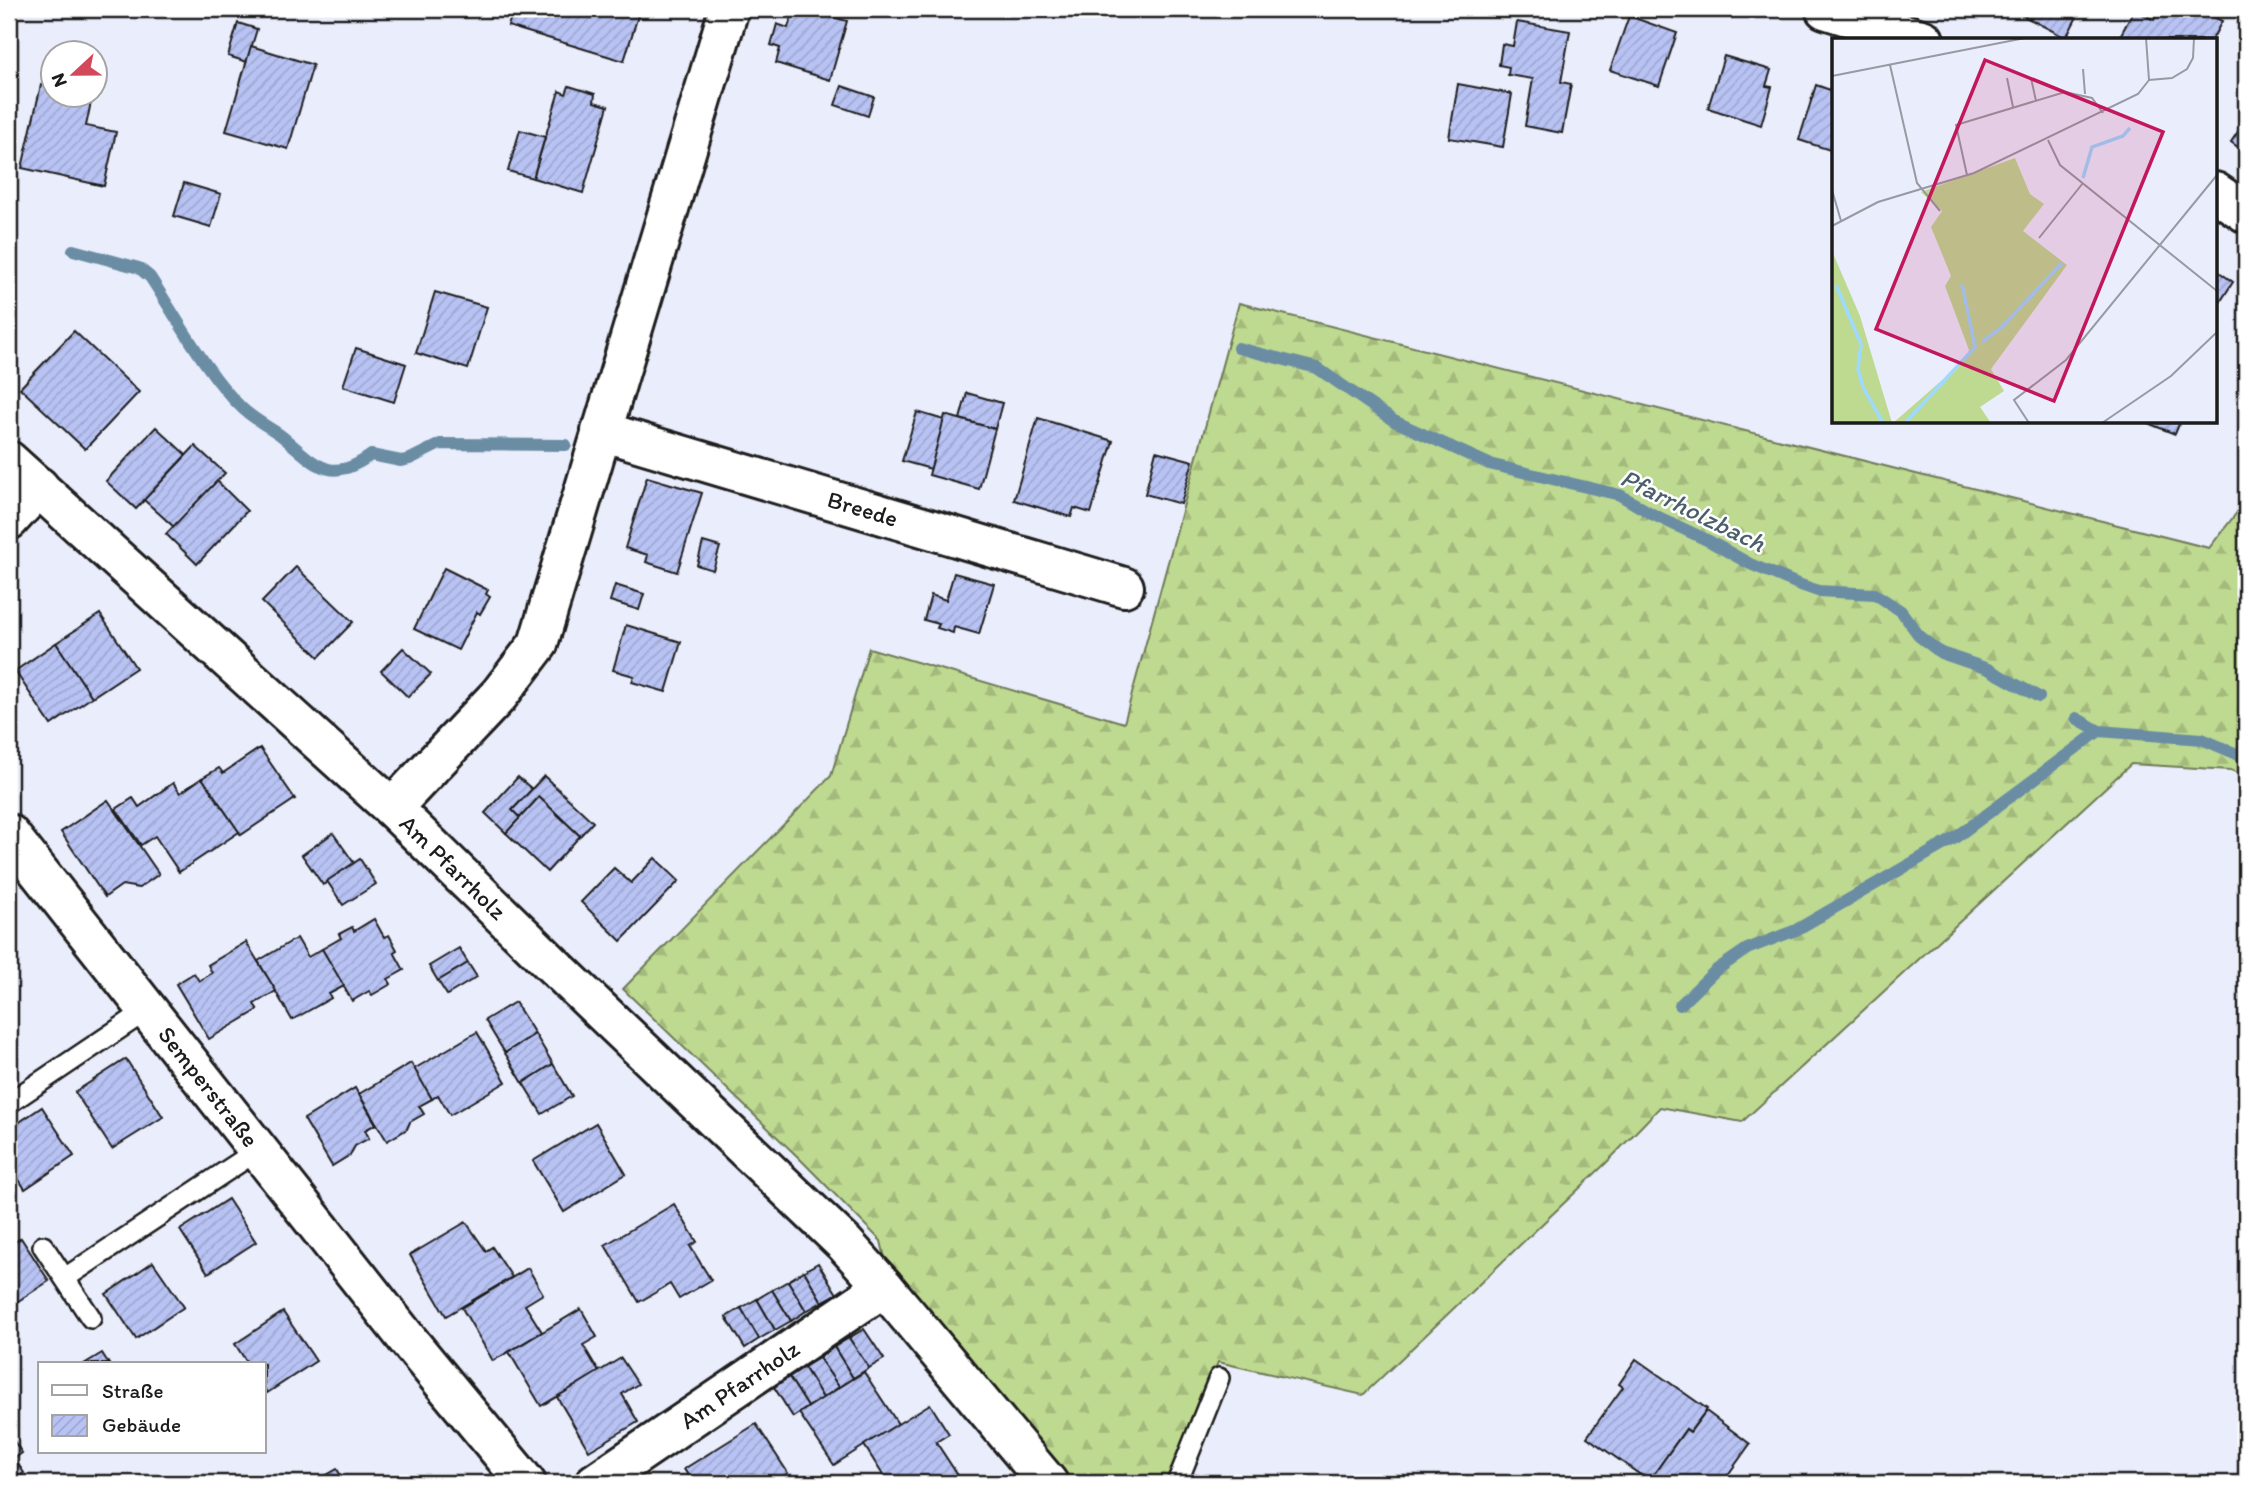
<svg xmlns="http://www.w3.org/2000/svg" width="2255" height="1492" viewBox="0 0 2255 1492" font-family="Itim,sans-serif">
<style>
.forest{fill:url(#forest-firs);stroke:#6d7a56;stroke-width:2}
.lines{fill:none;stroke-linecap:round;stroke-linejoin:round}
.stream{stroke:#6a8da4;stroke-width:12}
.building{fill:url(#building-hatch);stroke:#1c1c1c;stroke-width:2}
.lane-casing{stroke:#1c1c1c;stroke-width:24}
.street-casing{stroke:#1c1c1c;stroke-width:44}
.lane{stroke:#fff;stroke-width:19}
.street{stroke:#fff;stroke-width:38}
.labels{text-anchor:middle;stroke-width:5;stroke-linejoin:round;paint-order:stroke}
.street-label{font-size:24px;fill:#1c1c1c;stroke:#fff}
.water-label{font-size:26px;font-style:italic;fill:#4a5e6b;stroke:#fff}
.inset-river{fill:none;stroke:#9ed9ff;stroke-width:3.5}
.inset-road{fill:none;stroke:#9899a2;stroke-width:2}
.view{fill:#c2185b;fill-opacity:0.15;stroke:#c2185b;stroke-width:3.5}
.inset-edge{fill:none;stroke:#1c1c1c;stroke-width:3.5}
</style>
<defs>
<pattern id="forest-firs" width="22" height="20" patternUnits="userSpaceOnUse" patternTransform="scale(1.75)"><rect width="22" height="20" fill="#bed990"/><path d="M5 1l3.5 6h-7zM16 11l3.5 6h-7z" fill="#a3ba7c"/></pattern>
<pattern id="building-hatch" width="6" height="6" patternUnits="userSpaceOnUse" patternTransform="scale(1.75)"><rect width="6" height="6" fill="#b8c3f4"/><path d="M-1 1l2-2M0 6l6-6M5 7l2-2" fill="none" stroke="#9ea7d1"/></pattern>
</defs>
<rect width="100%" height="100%" fill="#eaedfc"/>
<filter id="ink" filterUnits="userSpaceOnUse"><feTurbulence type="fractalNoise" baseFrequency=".0143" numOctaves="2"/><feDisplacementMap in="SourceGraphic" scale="14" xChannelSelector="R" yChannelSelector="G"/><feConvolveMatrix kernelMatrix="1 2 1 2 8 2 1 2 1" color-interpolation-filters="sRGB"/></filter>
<g filter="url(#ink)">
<polygon class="forest" points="1239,303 2209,548 2246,501 2246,777 2231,770 2131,764 1742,1122 1660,1107 1606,1163 1363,1395 1218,1362 1169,1483 1067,1483 973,1369 889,1275 881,1241 799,1158 623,989 831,776 869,648 1124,723"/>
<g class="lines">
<g class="stream">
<path d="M 73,250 L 139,268 L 150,277 C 177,318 208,376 243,409 C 254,419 267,426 279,434 C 314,461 327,487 371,455 L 401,461 L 410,459 L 440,444 L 566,445"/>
<polyline points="1238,348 1317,368 1394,421 1489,464 1620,495 1652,514 1709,541 1750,564 1798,584 1818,591 1875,594 1901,611 1920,637 1941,653 1988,669 2039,697"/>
<polyline points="2076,718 2099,731 2202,739 2246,758"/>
<polyline points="1680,1005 1715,971 1747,949 1796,930 1955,838 2099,731"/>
</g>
</g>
<g class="building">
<polygon points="514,9 640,9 624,61 508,26"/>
<polygon points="794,9 806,9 847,21 830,80 776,63 780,48 771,45 777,24 788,28"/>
<polygon points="2020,9 2081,9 2066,38 2018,13"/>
<polygon points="2160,9 2198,9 2222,21 2212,40 2118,40 2134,10 2154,20"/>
<polygon points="1629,16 1677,33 1659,86 1610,70"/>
<polygon points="1517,22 1570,31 1561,82 1571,84 1562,133 1525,126 1533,79 1508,75 1509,67 1499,65 1502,44 1513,46"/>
<polygon points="238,23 257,29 247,62 228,56"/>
<polygon points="251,46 313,65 288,149 226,131"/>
<polygon points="1724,56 1771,70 1766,86 1772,87 1761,125 1708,108"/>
<polygon points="1458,84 1512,94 1503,147 1449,138"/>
<polygon points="41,85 52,88 52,94 80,94 92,97 86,126 116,132 104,186 22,168"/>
<polygon points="1816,85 1833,91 1833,151 1799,140"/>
<polygon points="569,86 595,94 594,102 608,106 583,193 533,178 559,91 566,94"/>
<polygon points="842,86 874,97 868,116 835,105"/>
<polygon points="2246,120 2246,153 2231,142"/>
<polygon points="520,130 545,137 533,178 508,171"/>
<polygon points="184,183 221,194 211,227 174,216"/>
<polygon points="2215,269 2233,282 2215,310"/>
<polygon points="435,292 487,307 468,369 416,353"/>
<polygon points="74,331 139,392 85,449 20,388"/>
<polygon points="356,348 406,364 394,402 343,386"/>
<polygon points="967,393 1002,403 995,429 960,419"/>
<polygon points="917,412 944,420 931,469 902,461"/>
<polygon points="945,415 995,429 979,489 929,475"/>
<polygon points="1038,418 1113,441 1091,513 1074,508 1071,517 1014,500"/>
<polygon points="2145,422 2180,422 2175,434"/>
<polygon points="156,427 186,455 136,509 106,481"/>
<polygon points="195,446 225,473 174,527 144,500"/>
<polygon points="1156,451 1193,461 1181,504 1145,494"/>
<polygon points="647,477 702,493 677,572 646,562 648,555 625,548"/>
<polygon points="217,481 247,511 197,564 166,534"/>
<polygon points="703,542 720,547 713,570 697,565"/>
<polygon points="296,567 353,622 319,657 262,602"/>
<polygon points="444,568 488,590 486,594 490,597 480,614 477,612 458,650 414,629"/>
<polygon points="954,573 994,584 979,634 954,627 953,633 937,628 939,624 924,620 931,595 946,600"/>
<polygon points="615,585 644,594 639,610 610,601"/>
<polygon points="100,614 136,668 92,697 56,643"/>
<polygon points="626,625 681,642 666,692 632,682 634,676 613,670"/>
<polygon points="56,643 92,697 51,725 15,671"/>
<polygon points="403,648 431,674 408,697 381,671"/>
<polygon points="260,748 295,799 241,835 202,778 219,768 223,773"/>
<polygon points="544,776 593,822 580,836 539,797 520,818 512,810"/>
<polygon points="518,777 532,789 512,810 520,818 506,833 485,813"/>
<polygon points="202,778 239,832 179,872 155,836 141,845 116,809 133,798 139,807 173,783 180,793"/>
<polygon points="539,797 580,836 547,872 506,833"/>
<polygon points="108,800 159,874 139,888 122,885 105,897 61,832"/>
<polygon points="333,833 354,863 323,885 302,855"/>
<polygon points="655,858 679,881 621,941 581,902 614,868 631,883"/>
<polygon points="360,859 376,884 343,905 327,881"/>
<polygon points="374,919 384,937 389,935 397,950 394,952 404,970 388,979 391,984 372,995 369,991 352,1001 322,949 341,938 339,934 352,927 354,931"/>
<polygon points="297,938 308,957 322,949 344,986 329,994 331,998 292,1020 258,961"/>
<polygon points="246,942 276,991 254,1004 258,1010 209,1039 176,984 194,973 199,981 212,973 208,965"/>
<polygon points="459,948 468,963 438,981 429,966"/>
<polygon points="468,963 477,977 447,995 438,981"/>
<polygon points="515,1002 535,1034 505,1053 485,1020"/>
<polygon points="477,1032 506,1082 450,1115 438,1095 432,1099 414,1069"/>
<polygon points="535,1034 553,1064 523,1083 505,1053"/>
<polygon points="126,1059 163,1117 112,1149 75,1092"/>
<polygon points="411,1063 432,1099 419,1106 424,1114 410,1122 407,1129 387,1141 359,1094"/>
<polygon points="553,1064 572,1096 542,1114 523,1083"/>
<polygon points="355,1088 376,1124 365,1130 369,1138 355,1146 350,1155 332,1166 304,1119"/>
<polygon points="42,1107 74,1156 25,1189 9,1164 9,1129"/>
<polygon points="596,1123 626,1174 564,1212 533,1161"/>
<polygon points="228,1199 256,1242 208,1273 180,1230"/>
<polygon points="674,1204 697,1242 690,1246 711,1280 679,1299 670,1284 639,1302 605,1245"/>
<polygon points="466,1222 486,1251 492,1247 512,1277 446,1316 410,1255"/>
<polygon points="21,1238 49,1281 9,1307 9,1246"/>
<polygon points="153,1262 184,1307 136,1339 106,1294"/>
<polygon points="818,1263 837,1294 822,1302 804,1271"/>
<polygon points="528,1268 543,1294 525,1305 542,1332 493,1361 462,1308"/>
<polygon points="804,1271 822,1302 806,1311 788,1281"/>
<polygon points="788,1281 806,1311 791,1321 772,1290"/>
<polygon points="772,1290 791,1321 775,1330 757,1299"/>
<polygon points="757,1299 775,1330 759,1339 741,1308"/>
<polygon points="741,1308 759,1339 745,1348 726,1317"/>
<polygon points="581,1309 597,1337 583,1345 599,1372 541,1406 509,1352"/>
<polygon points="283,1312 316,1361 267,1393 264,1388 264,1364 248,1364 235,1344"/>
<polygon points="864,1329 884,1359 869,1368 849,1338"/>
<polygon points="849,1338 869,1368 853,1378 834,1347"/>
<polygon points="834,1347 853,1378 839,1387 819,1358"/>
<polygon points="102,1353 109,1364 84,1364"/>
<polygon points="621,1358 638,1384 622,1394 638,1422 589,1451 557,1397"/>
<polygon points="819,1358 839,1387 823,1398 804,1367"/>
<polygon points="1636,1359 1707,1409 1690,1432 1686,1429 1649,1481 1587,1437 1623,1387 1619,1384"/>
<polygon points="804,1367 823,1398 808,1407 789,1377"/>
<polygon points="864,1372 898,1424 834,1465 799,1413"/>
<polygon points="789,1377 808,1407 793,1417 774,1387"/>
<polygon points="930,1404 949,1434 936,1442 959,1477 950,1483 888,1483 864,1445"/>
<polygon points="1706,1411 1750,1444 1722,1483 1653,1483 1649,1481 1686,1429 1690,1432"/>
<polygon points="756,1424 788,1473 772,1483 693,1483 684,1469"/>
<polygon points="12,1438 22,1453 9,1462 9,1440"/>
<polygon points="14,1458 24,1473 9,1483 9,1462"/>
<polygon points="337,1469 345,1483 313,1483"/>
</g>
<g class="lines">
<g class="lane-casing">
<g id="lane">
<polyline points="9,1103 147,1010"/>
<polyline points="43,1246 91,1318"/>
<polyline points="65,1278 258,1150"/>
<polyline points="1177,1483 1219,1378"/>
</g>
</g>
<g class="street-casing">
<g id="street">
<polyline points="1825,9 1924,40"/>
<polyline points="2215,192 2246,213"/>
<path id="s1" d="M 601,431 L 1124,587"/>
<path id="s2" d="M 9,461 L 392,808 L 554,966 L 845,1244 L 884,1287 L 1048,1483"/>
<polyline points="9,520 39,487"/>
<polyline points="392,808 499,695 538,644 729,9"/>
<path id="s3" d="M 9,834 L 407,1339 L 526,1483"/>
<path id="s4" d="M 595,1483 L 884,1287"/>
</g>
</g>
<use href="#lane" class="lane"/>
<use href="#street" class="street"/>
</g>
</g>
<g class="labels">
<g class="street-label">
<text dy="8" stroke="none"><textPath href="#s1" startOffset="273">Breede</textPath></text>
<text dy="8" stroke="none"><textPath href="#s2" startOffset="602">Am Pfarrholz</textPath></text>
<text dy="8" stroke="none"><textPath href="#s3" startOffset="322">Semperstraße</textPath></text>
<text dy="8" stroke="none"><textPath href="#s4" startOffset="175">Am Pfarrholz</textPath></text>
</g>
<g class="water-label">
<text transform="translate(1693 510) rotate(26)" y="9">Pfarrholzbach</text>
</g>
</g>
<g transform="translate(1832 38)">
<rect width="385" height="385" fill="#eaedfc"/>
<path d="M 183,120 L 198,156 L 212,166 L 191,193 L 235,227 L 159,331 L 172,353 L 148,369 L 159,385 L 61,385 L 132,323 L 137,312 L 113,248 L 119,238 L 99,189 L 110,173 L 89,154 ZM 0,213 L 28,278 L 60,385 L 0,385 Z" fill="#bed990"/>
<path class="inset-river" d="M 251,140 L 260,109 L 291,98 L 298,90M 130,246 L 143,309M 4,247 L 29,306 L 26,331 L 31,349 L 51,385M 150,304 L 170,289 L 230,225M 73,385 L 145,307"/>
<path class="inset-road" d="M 58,27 L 85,145 L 108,173M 251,31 L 253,56M 0,38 L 193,0M 175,40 L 181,69M 199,40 L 204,63M 317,42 L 340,40 L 355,31 L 361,20 L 362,0M 216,102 L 228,127 L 385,253M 135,137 L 124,87 L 233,54 L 260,60 L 271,75M 0,152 L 9,183M 0,188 L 46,164 L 142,135 L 306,56 L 317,42 L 314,0M 207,200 L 251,145M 197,385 L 182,362 L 234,322 L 385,137M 270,385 L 339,338 L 385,294"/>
<path class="view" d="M 153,22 L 331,94 L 222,363 L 44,291 Z"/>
<rect width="385" height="385" class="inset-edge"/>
</g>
<rect width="2255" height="1492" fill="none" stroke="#fff" stroke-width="35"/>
<rect x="18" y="18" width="2220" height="1457" fill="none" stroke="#1c1c1c" stroke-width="2.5" filter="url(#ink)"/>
<rect x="38" y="1362" width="228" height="91" fill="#ffffff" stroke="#a4a4a4" stroke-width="2"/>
<rect x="52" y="1385" width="35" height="10" fill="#ffffff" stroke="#a4a4a4" stroke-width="2"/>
<text x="102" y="1398" font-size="21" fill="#1c1c1c">Straße</text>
<rect x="52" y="1415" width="35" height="21" fill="url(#building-hatch)" stroke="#a4a4a4" stroke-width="2"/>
<text x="102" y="1432" font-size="21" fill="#1c1c1c">Gebäude</text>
<g transform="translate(74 74) rotate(248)"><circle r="33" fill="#ffffff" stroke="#a4a4a4" stroke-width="2"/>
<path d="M0-5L12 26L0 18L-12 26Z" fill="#d1495b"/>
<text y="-10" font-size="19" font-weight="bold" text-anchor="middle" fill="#1c1c1c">N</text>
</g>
</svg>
